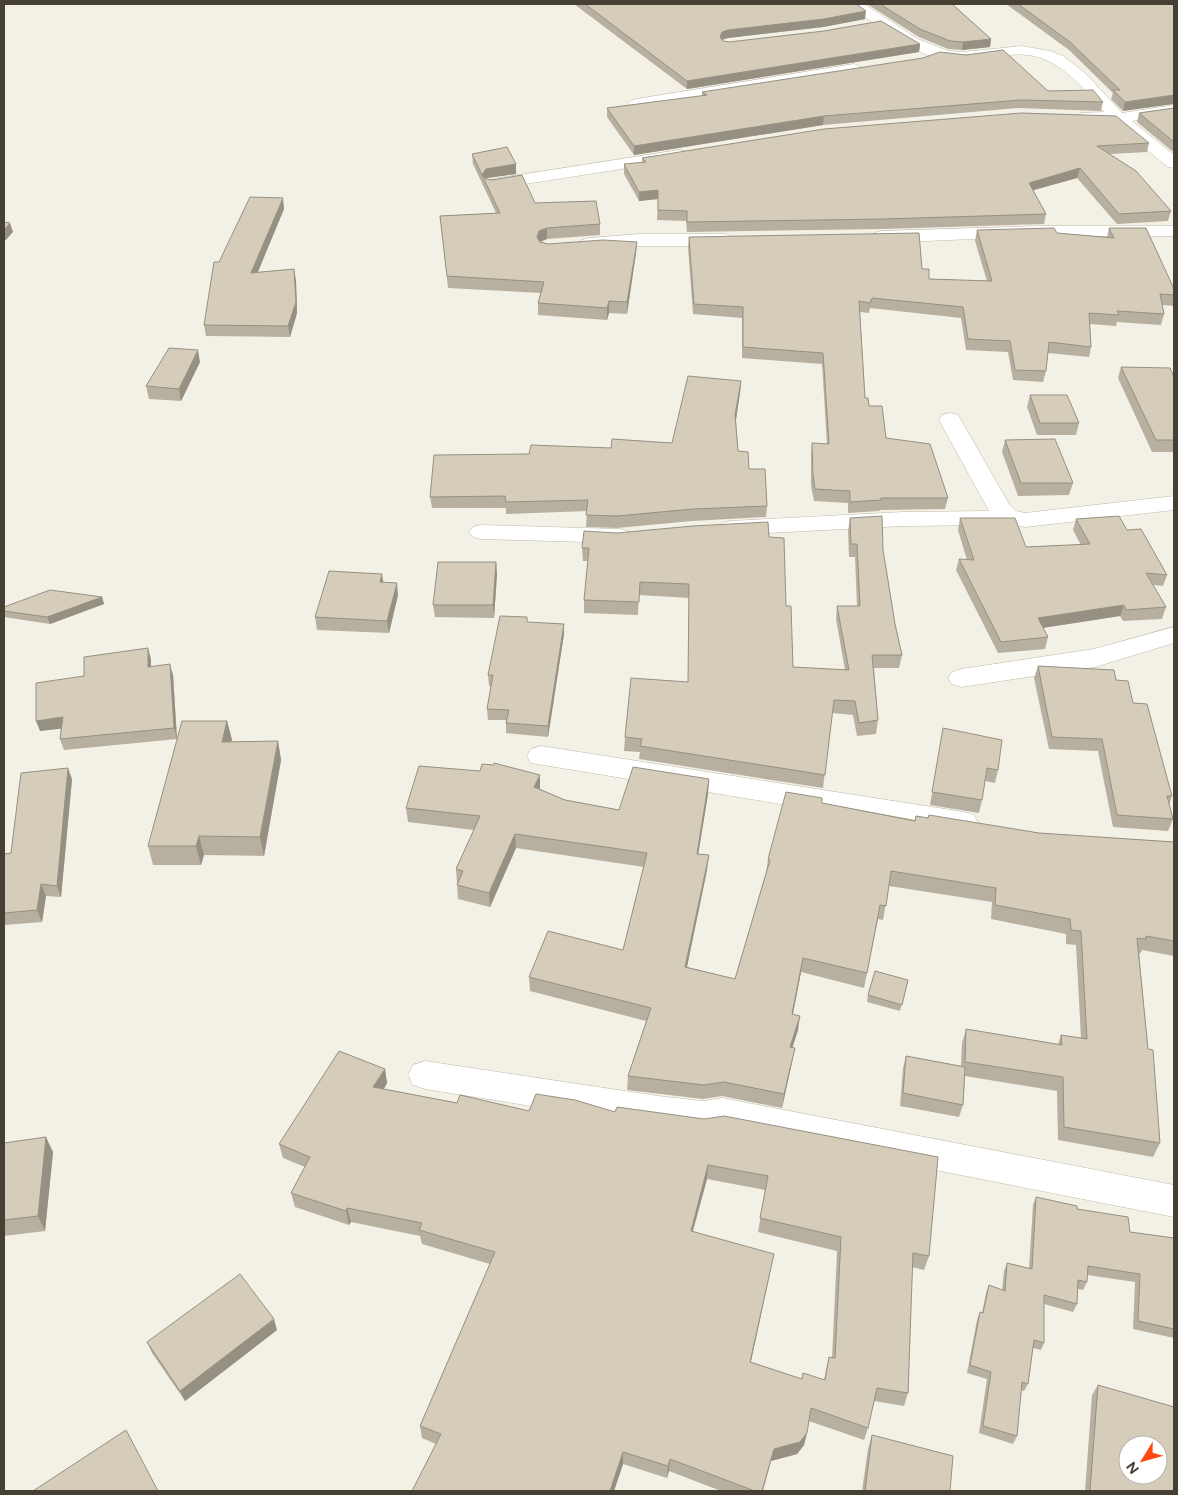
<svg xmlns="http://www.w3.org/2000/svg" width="1178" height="1495" viewBox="0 0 1178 1495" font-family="Figtree,sans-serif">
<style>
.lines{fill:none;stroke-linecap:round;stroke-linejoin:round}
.minor-casing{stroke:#bfb9a7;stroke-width:1}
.minor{fill:#fff;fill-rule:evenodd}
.wall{fill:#b7b0a0;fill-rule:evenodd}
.shaded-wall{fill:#959082}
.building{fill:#d5cdba;stroke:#959082;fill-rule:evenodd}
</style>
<rect width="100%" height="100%" fill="#f3f0e5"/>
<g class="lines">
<g class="minor-casing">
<g id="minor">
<path d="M 848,4 L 864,4 L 918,39 L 948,51 L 962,52 L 1022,46 L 1050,51 L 1063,56 L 1085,73 L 1122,113 L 1174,105 L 1174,115 L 1132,121 L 1174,155 L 1174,168 L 1168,167 L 1114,123 L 1081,119 L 1079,116 L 1081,113 L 1104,112 C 1087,92 1068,68 1041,58 C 1016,49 987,60 962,61 C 927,63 896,38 869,20 C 862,15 853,11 848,4 Z"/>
<polygon points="854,64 859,66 862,69 859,72 636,109 630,107 628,104 630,101 636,99"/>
<polygon points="679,150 685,151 687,155 685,159 493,189 487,188 484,184 487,180 493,179"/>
<polygon points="1039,226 1174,226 1174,236 1039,236 881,243 874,241 872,237 874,233 881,231"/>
<polygon points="640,234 725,234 732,236 734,240 732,244 725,246 640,246 589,250 582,248 580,244 582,240 589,238"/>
<polygon points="950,413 958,415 961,420 1009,504 1016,511 1025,513 1174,496 1174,510 1025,527 1005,523 997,525 903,526 730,535 722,533 718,528 722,523 730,521 903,512 989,511 939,420 942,415"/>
<polygon points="481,525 620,529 628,531 632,536 628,541 620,543 481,539 473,537 469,532 473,527"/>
<polygon points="1174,627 1174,643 1095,667 961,687 952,684 948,678 952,672 961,669 1094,649"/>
<polygon points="541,746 964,812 974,815 978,823 974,831 964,834 531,763 527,756 531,749"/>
<polygon points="425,1061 658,1096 703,1101 722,1098 1174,1185 1174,1217 722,1128 703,1131 658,1126 425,1089 413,1085 408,1075 413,1065"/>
</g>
</g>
<use href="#minor" class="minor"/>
</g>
<g class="wall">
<polygon points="574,4 856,4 865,19 823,27 728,38 722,40 723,41 729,42 920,44 919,52 687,89"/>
<polygon points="867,4 952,4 991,39 990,47 962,50 948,49 919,37"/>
<polygon points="1006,4 1174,4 1123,111 1111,99 1113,93 1069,50"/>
<polygon points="1048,91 1103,102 1101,111 1019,108 823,125 634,155 607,117 607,108 702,96 702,92"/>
<polygon points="1174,108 1174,151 1172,151 1137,122 1139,113"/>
<polygon points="1149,143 1147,152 1110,154 1171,211 1168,221 1117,224 1077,178 1033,190 1046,214 1044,224 883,229 687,232 686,221 657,220 658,199 639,201 624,174 624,164 642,163 642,158"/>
<polygon points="472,154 516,174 487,178 486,179 535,203 600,224 600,235 547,239 541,242 548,244 637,242 636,253 627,314 609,313 607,320 538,315 538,303 541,293 448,288 440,216 496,213 473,164"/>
<polygon points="284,209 257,272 294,269 296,281 297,313 290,337 206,336 204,325 219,262"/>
<polygon points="1109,228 1174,289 1174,306 1162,305 1164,314 1161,325 1117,322 1116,326 1090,324 1091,347 1089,357 1048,353 1046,371 1043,382 1013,380 1008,352 966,350 961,318 870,308 869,313 860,312 865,398 886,438 948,498 945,509 880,510 879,511 848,513 848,503 814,501 811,486 811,454 812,443 827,444 822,364 742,358 742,318 693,314 688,247 689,237 922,269 929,279 987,281 975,241 977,230 1057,233 1107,237"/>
<polygon points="200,362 181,401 149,399 146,386"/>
<polygon points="1121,367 1174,377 1174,452 1152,452 1118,378"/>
<polygon points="741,381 740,393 736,420 738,451 749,469 767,506 766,517 692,521 617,528 586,527 587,511 506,514 506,508 432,508 430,497 529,454 672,443"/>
<polygon points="1030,395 1079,423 1076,435 1037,435 1027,407"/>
<polygon points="1005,440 1073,483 1069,495 1018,496 1002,452"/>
<polygon points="850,518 883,550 895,624 902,655 899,668 874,668 878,720 876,734 857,736 853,715 832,713 823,788 639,759 640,752 624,751 625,737 688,682 689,598 639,595 638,615 584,613 584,600 588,561 583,561 582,548 769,537 786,606 793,667 845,670 836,619 837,606 857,606 855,557 849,557 848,531"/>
<polygon points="960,518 1026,547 1081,545 1073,530 1076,519 1127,530 1167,575 1163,586 1153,585 1166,607 1162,619 1123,621 1120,616 1043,628 1048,637 1045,649 998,653 956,570 959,559 967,560 958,530"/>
<polygon points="496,562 497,574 494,618 435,617 433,605"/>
<polygon points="383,582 398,595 389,633 317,630 315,617"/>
<polygon points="102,597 104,604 50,624 4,617 4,607"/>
<polygon points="528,622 564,634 548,737 506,733 506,720 488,720 487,709 491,686 489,686 488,675"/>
<polygon points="151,659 151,667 173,675 177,739 64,750 60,739 61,728 40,731 84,676"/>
<polygon points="1038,666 1116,680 1133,703 1172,796 1169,805 1173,819 1168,831 1113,827 1098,751 1049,749 1034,678"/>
<polygon points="227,721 232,740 231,742 278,741 281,760 264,856 204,855 201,865 153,865 148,846"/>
<polygon points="943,728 998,770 995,783 985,781 982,800 979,813 930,805"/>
<polygon points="72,779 61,897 46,896 42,922 4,925 4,854 11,853"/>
<polygon points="709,779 708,794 698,854 707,870 687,967 735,979 766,873 768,859 822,803 915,820 916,816 1039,833 1174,842 1174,956 1142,950 1140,954 1139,953 1148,1049 1160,1143 1153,1157 1058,1140 1057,1091 965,1076 963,1105 959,1117 900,1106 903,1068 906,1056 961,1066 962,1043 966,1029 1058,1044 1061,1035 1081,1038 1076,945 1066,944 1066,934 991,919 992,902 889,886 883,920 878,919 864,988 801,972 793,1014 798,1030 792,1048 792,1062 782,1108 722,1096 703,1099 627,1090 628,1076 646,1021 530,991 529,977 623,950 644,867 516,848 490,907 458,899 457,885 457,883 456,869 474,830 408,822 406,808 540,789 565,800 619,810"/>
<polygon points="908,980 900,1011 867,1002 868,995"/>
<path d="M 385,1069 L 387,1083 L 384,1089 L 457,1103 L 529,1111 L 615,1112 L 704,1119 L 929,1256 L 924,1270 L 912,1267 L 908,1393 L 904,1406 L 874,1401 L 868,1428 L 864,1440 L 809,1421 L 804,1445 L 797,1454 L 771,1461 L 763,1491 L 721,1491 L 669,1471 L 667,1478 L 623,1464 L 614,1491 L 412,1491 L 436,1444 L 422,1438 L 420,1426 L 490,1264 L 422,1244 L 420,1236 L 351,1222 L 349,1225 L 295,1207 L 291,1193 L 305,1167 L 283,1158 L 279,1144 ZM 707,1179 L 765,1190 L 758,1232 L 837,1251 L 832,1358 L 829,1357 L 824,1380 L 802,1379 L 751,1362 L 771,1268 L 693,1231 Z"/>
<polygon points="4,1143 53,1152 45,1231 4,1236"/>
<polygon points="1036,1197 1077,1209 1130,1232 1174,1238 1174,1338 1133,1329 1135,1282 1087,1275 1087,1282 1083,1290 1078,1289 1077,1304 1073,1312 1044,1304 1044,1343 1041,1350 1033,1348 1028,1384 1024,1391 1021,1390 1017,1436 1013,1444 979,1433 987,1379 967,1373 977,1320 980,1312 982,1313 986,1293 989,1285 1002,1290 1004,1271 1007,1263 1029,1268 1033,1205"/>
<polygon points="277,1330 185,1401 152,1353 147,1342"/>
<polygon points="1098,1385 1174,1491 1085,1491 1092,1395"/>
<polygon points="872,1435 950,1491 862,1491 868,1449"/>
</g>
<g class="shaded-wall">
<polygon points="866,11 865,19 823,27 728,38 721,40 720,37 722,32 728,30"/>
<polygon points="991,39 990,47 962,50 963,42"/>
<polygon points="920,44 919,52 687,89 687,81"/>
<polygon points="1174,95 1174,104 1123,111 1125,102"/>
<polygon points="824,116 823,125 634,155 634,146"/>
<polygon points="516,164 516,174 487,178 485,181 482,175 486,169"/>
<polygon points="1080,168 1077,178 1027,192 1029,183"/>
<polygon points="658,190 658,199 639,201 639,192"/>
<polygon points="283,198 284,209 253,284 251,273"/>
<polygon points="10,223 13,232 4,242 4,230"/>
<polygon points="547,228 547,239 539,242 537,237 539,231"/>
<polygon points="637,242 636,253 627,314 627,302"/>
<polygon points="294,269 296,281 297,313 290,337 288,326"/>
<polygon points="609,301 609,313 607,320 607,308"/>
<polygon points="198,350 200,362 181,401 179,389"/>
<polygon points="741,381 740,393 735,426 735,415"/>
<polygon points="496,562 497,574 494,618 493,605"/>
<polygon points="382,574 384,586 380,582"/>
<polygon points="397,583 398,595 389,633 387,621"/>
<polygon points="102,597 104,604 50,624 47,617"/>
<polygon points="1124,605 1120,616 1035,629 1038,618"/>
<polygon points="564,624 564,634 548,737 548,726"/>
<polygon points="148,648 151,659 151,678 148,667"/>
<polygon points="170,664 173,675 177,739 174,728"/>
<polygon points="63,717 67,728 40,731 36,721"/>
<polygon points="227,721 232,740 227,761 222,742"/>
<polygon points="278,741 281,760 264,856 260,837"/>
<polygon points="68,768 72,779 61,897 57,886"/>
<polygon points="540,775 540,789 534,787"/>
<polygon points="709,779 708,794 696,868 697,854"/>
<polygon points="515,834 516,848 490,907 489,893"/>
<polygon points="199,836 204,855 201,865 196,846"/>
<polygon points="709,855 707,870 684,981 685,967"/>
<polygon points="41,884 46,896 42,922 37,910"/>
<polygon points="803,958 801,972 790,1028 792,1014"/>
<polygon points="800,1016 798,1030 788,1061 790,1047"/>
<polygon points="795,1048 792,1062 782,1108 784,1094"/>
<polygon points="385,1069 387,1083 376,1102 373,1087"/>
<polygon points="46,1137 53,1152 45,1231 38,1216"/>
<polygon points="708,1165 707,1179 689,1244 691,1231"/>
<polygon points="347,1208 351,1222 349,1225 346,1211"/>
<polygon points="774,1254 771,1268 748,1374 750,1362"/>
<polygon points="274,1319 277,1330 185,1401 180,1391"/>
<polygon points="807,1433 804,1445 797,1454 771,1461 762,1491 774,1449"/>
<polygon points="623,1452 623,1464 614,1491 610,1491"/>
<polygon points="670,1459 669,1471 667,1478 668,1466"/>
</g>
<g class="building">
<polygon points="585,4 856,4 866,11 824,19 728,30 722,32 720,37 723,41 729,42 824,31 881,21 920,44 687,81"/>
<polygon points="880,4 952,4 991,39 963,42 950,41 920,29"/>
<polygon points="1018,4 1174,4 1174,95 1125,102 1113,90 1120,90 1070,42"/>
<polygon points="1003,50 1048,91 1093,90 1103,102 1021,100 824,116 634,146 607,108 707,95 702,92 923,58 940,52 966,55"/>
<polygon points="1174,108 1174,142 1139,113"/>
<polygon points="1021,113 1116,116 1149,143 1097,146 1136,171 1171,211 1119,214 1080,168 1029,183 1046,214 884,219 687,222 687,211 658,210 658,190 639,192 624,164 646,162 642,158 824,129"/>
<polygon points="507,147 516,164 486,169 482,175 472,154"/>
<polygon points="482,175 486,179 492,180 522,175 535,203 596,201 600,224 547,228 539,231 537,237 540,242 548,244 603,240 637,242 627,302 609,301 607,308 538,303 544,282 447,276 440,216 500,213"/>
<polygon points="250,197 283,198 251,273 294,269 296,302 288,326 204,325 214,262 219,262"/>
<polygon points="4,222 10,223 4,230"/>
<polygon points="1054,228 1057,233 1114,238 1109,228 1146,228 1174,289 1174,295 1160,294 1164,314 1117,311 1119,315 1089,313 1091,347 1049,342 1046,371 1015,370 1010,341 968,339 963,307 872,298 870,303 859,301 865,398 868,398 869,406 882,406 886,438 930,444 948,498 881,498 881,500 850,502 850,491 815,489 813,475 812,443 829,444 823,353 743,347 743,307 694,304 689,237 919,233 922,269 929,269 929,279 992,281 977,230"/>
<polygon points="169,348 198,350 179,389 146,386"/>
<polygon points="1121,367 1170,368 1174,377 1174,440 1156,440"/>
<polygon points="688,376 741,381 735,415 738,451 748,452 749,469 765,469 767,506 693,509 617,516 586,515 588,500 506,502 505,496 430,497 434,455 529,454 531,445 611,448 612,439 672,443"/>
<polygon points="1030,395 1067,395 1079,423 1040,423"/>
<polygon points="1055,439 1073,483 1021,483 1005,440"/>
<polygon points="882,516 883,550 895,624 902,655 872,655 878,720 859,723 855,701 834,700 825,775 640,746 642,739 625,737 631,678 688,682 689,584 640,582 639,602 584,600 589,548 582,548 584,531 617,533 693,526 768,522 769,537 784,538 786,606 791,606 793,667 849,670 837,606 860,606 857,544 851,544 850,518"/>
<polygon points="1119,516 1127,530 1141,529 1167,575 1146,573 1166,607 1126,610 1124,605 1038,618 1048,637 1001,642 959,559 974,560 960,518 1015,518 1026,547 1090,544 1076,519"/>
<polygon points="438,562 496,562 493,605 433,605"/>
<polygon points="329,571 382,574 380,582 397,583 387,621 315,617"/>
<polygon points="50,590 102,597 47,617 4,611 4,607"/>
<polygon points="500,616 527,617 527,622 564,624 548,726 506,723 509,710 487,709 493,675 488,675"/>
<polygon points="148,648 148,667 170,664 174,728 60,739 63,717 36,721 36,683 84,676 84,657"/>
<polygon points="1038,666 1114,670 1116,680 1128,681 1133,703 1147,704 1172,796 1167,796 1173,819 1117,815 1102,739 1052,737"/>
<polygon points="182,721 227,721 222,742 278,741 260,837 199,836 196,846 148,846"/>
<polygon points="943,728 1002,740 998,770 987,768 982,800 932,792"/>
<polygon points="494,763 540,775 534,787 565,800 619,810 633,767 709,779 697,854 709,855 685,967 735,979 770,860 768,859 786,792 822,798 822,803 915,821 916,816 928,818 929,815 1039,833 1174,842 1174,941 1146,936 1146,939 1137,938 1148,1049 1153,1050 1160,1143 1064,1127 1063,1077 965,1062 966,1029 1062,1045 1061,1035 1087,1039 1081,931 1071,930 1070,919 995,905 996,888 891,871 886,906 880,905 867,973 803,958 792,1014 800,1016 790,1047 795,1048 784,1094 724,1082 704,1085 628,1076 651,1008 529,977 548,931 623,950 647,853 515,834 489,893 457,885 463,871 456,869 480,816 406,808 419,766 480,771 482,764 494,765"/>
<polygon points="68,768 57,886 41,884 37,910 4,913 4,854 11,853 21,773"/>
<polygon points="875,971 908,980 902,1005 868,995"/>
<path d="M 339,1051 L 385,1069 L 373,1087 L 457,1103 L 460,1095 L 529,1111 L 536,1094 L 575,1100 L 615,1112 L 617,1107 L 704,1119 L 724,1116 L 938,1157 L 929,1256 L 913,1253 L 908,1393 L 877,1388 L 868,1428 L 811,1408 L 807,1433 L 800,1442 L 774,1449 L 762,1491 L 755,1491 L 670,1459 L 668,1466 L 623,1452 L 610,1491 L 412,1491 L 441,1434 L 420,1426 L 495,1252 L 419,1230 L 422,1223 L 347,1208 L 346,1211 L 291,1193 L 310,1157 L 279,1144 ZM 708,1165 L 768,1176 L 760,1218 L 841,1237 L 835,1358 L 829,1357 L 825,1380 L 803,1373 L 802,1379 L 750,1362 L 774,1254 L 691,1231 Z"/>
<polygon points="906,1056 965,1067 963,1105 903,1093"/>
<polygon points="46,1137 38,1216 4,1220 4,1143"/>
<polygon points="1036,1197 1077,1206 1077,1209 1128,1217 1130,1232 1174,1238 1174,1329 1138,1321 1140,1274 1088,1266 1087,1282 1078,1280 1077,1304 1044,1295 1044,1343 1034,1340 1028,1384 1022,1382 1017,1436 983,1426 991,1372 970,1365 980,1312 983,1313 989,1285 1005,1291 1007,1263 1032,1269"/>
<polygon points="240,1274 274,1319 180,1391 147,1342"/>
<path d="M 1098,1385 L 1174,1407 L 1174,1491 L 1090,1491 ZM 1128,1445 L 1158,1445 L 1158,1475 L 1128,1475 Z"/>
<polygon points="126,1430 158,1491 33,1491"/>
<polygon points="872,1435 953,1456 950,1491 865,1491"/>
</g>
<rect width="1178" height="1495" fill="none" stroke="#464034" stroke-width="10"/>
<g transform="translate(1143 1460) rotate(233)"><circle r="24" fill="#ffffff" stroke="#b5b3ae"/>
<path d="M0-4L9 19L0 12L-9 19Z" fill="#ff4910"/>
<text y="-8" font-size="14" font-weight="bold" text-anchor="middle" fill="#464034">N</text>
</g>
</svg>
